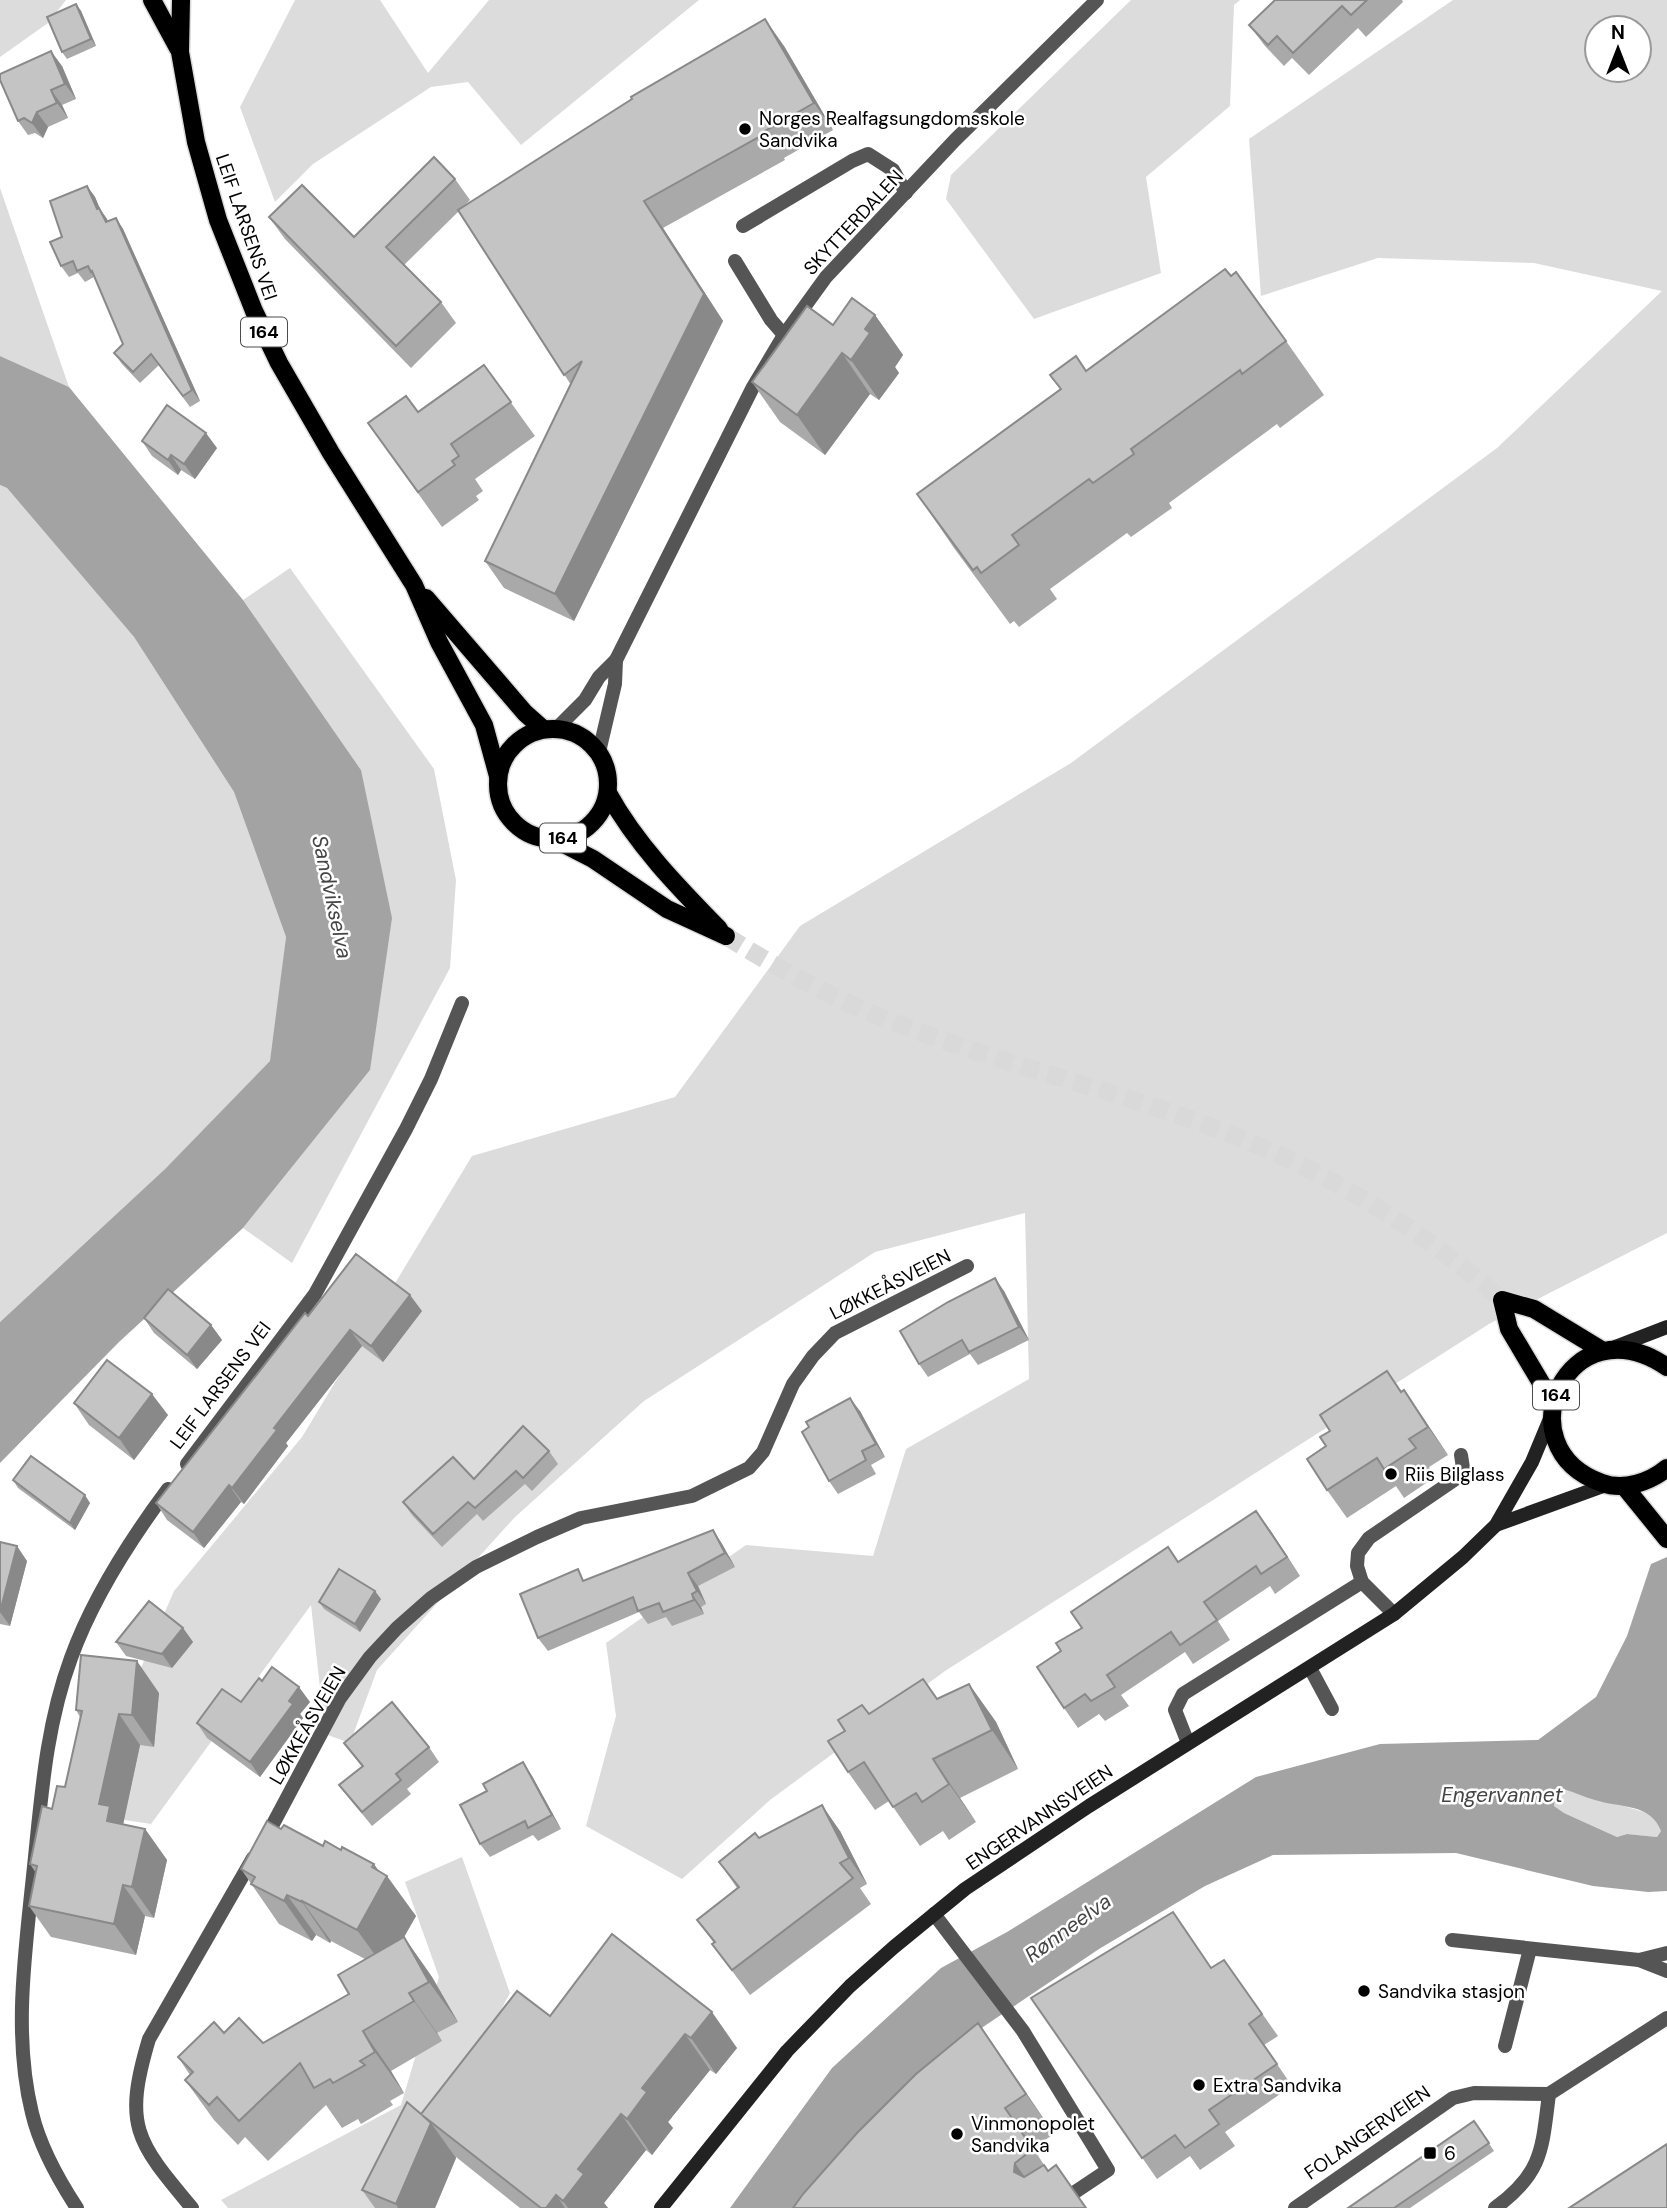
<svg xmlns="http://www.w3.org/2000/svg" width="1667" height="2208" viewBox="0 0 1667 2208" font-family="'DM Sans',sans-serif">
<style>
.green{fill:#dcdcdc;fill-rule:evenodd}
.water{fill:#a3a3a3;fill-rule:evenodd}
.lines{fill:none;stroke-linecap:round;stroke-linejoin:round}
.primary-tunnel{stroke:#d9d9d9;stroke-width:18;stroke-dasharray:18 9;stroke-linecap:butt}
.primary-casing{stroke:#dbdbdb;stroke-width:21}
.service{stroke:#555;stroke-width:14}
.minor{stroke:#555;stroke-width:14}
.secondary{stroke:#222;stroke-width:14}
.primary{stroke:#000;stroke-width:18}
.wall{fill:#a9a9a9}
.shaded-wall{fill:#898989}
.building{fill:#c4c4c4;stroke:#898989;stroke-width:2}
.poi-dot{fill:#000;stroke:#fff;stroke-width:2.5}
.labels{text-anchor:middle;stroke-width:5;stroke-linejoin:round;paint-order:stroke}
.shield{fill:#fff;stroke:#4c4c4c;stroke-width:2}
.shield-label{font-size:18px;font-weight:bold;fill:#000}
.poi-label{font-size:19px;fill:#000;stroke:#fff;text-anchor:start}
.street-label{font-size:19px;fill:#000;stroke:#fff}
.water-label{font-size:21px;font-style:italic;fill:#444;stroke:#fff}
</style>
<rect width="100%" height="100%" fill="#fff"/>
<g class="green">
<polygon points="0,0 66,0 48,23 0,57"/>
<polygon points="295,0 380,0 428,73 489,0 699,0 521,145 468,82 431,87 313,164 275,202 240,107"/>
<polygon points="1131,0 1240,0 1234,5 1230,106 1146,177 1161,273 1034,319 946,199 951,175"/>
<path d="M 1453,0 L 1667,0 L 1667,1233 L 1489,1324 L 945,1671 L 770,1800 L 682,1879 L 586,1826 L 616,1716 L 606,1643 L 746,1545 L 873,1556 L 906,1449 L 1029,1379 L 1025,1213 L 875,1252 L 644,1401 L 514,1518 L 377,1670 L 350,1743 L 325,1734 L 311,1605 L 151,1824 L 59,1810 L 103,1756 L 174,1591 L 302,1437 L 472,1156 L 675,1097 L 800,926 L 1071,763 L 1497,448 L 1662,291 L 1534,263 L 1378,258 L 1261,296 L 1249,139 ZM 1597,28 L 1639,28 L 1639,70 L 1597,70 Z"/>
<polygon points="0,188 69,387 0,356"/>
<polygon points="0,485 7,488 134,637 234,792 286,937 271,1061 165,1169 0,1322"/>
<polygon points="290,568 434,769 456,880 450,968 292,1263 243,1228 370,1070 361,770 243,600"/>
<polygon points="1563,1788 1647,1813 1657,1819 1661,1831 1657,1837 1627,1834 1617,1837 1564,1813 1554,1806 1556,1793"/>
<polygon points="462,1857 510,1993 396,2208 228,2208 221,2200 401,2105 439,1977 405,1882"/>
</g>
<g class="water">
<polygon points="0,356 69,387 243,600 361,770 392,918 370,1070 243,1228 119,1342 0,1463 0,1322 165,1169 270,1061 286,937 234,792 134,637 7,488 0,485"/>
<path d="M 1667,1557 L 1667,1891 L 1648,1892 L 1593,1886 L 1456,1853 L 1273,1855 L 1205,1886 L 1099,1949 L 983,2027 L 888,2112 L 809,2208 L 730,2208 L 832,2068 L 941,1968 L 1007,1932 L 1256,1777 L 1380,1744 L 1538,1740 L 1596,1697 L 1627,1636 L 1651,1564 ZM 1563,1789 C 1574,1792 1584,1797 1595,1800 C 1619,1808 1651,1803 1661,1831 L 1657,1837 L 1627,1834 L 1617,1837 L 1564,1813 L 1554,1806 L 1556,1793 Z"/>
</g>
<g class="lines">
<path class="primary-tunnel" d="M 726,936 C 777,968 829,997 886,1019 C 1005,1067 1133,1093 1252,1143 C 1343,1181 1428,1235 1502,1300"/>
<g class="primary-casing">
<g id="primary">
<polyline points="152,0 178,48"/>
<polyline points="181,0 180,52 196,142 218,220 254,311 279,363 331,453 414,585 439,642 484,725 498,776"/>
<polyline points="426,598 525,713 543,729"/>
<circle cx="553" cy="784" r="55"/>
<path d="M 608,793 C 636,844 678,887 719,929"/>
<polyline points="556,840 593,859 667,909 726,936"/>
<path d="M 1667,1367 C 1569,1300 1501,1447 1602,1483 C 1624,1491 1650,1482 1667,1468"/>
<polyline points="1553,1403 1509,1329 1502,1300 1534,1309 1603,1351"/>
<polyline points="1624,1486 1667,1539"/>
</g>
</g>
<g class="service">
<polyline points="743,226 852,161 868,154 893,170 906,193"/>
<polyline points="735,261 771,320 784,335"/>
<polyline points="1394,1614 1362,1582 1357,1566 1358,1553 1369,1538 1457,1478 1463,1468 1461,1455"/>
<polyline points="1310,1668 1332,1709"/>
<polyline points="1188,1743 1175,1710 1183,1694 1362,1582"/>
<polyline points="1452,1940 1639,1960 1667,1971"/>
<polyline points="1639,1960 1667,1953"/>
<polyline points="1505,2046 1530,1949"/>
<polyline points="1295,2208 1453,2098 1474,2093 1549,2094 1667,2018"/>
<path d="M 1495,2208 C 1543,2173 1542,2149 1549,2094"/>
</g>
<g class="minor">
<polyline points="557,728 585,700 599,677 616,660 753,387 784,335 826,277 955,140 1097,0"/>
<polyline points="599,752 615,684 616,660"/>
<polyline points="187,1464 315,1294 406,1129 431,1079 462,1003"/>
<polyline points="264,1841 340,1698 370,1657 397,1628 431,1598 476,1567 537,1537 581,1518 692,1496 749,1468 763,1452 793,1384 813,1356 835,1333 967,1266"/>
<polyline points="934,1914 1023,2031 1108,2170 1051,2208"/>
<path d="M 77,2208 C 58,2179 40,2147 32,2113 C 13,2036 25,1954 33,1876 C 41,1802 45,1728 71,1658 C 93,1597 130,1540 168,1489"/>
<path d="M 192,2208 C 136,2141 123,2126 149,2039 L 253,1858"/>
</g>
<g class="secondary">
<polyline points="1610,1349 1667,1327"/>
<polyline points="1496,1525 1606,1485"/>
<polyline points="661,2208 787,2051 850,1986 894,1947 965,1889 1089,1806 1394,1614 1463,1557 1496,1525 1532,1462 1552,1414"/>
</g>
<use href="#primary" class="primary"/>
</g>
<g class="wall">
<polygon points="1275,0 1402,0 1403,2 1366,37 1358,28 1309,75 1292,58 1284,66 1265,46 1249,25"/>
<polygon points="76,4 81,11 96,46 67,59 62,52"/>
<polygon points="784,46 833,130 784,158 785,160 663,228 723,321 574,621 504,588 485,561 571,385 459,211 404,265 441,302 456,323 411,368 285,239 269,217 354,237 455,179 470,200 463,207"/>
<polygon points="62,66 76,99 62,105 68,118 48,127 43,138 35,133 28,135 18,121"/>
<polygon points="87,186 95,197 100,209 108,221 116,218 123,229 200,401 190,407 159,365 140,383 122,364 114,353 123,344 96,280 94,277 85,282 78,273 69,277 61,266"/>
<polygon points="875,315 903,355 895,367 899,373 879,400 870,394 825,455 780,422 752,382 833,325"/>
<polygon points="1286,341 1324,395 1280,428 1277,424 1169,503 1172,508 1131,537 1127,533 1050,589 1057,599 1019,627 1014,621 1010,624 954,548 917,494 1060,389 1050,375 1086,371"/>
<polygon points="484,365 535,436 475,479 483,491 476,496 479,500 442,527 368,423 418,412"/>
<polygon points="142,441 217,448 195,479 181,470 178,475 152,456"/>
<polygon points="1004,1291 1029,1340 978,1365 970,1354 928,1377 919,1364"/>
<polygon points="422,1311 383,1362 362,1346 286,1443 288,1446 244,1504 241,1502 204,1548 167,1520 156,1503 308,1316"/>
<polygon points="144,1318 211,1325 222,1340 197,1369 154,1333"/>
<polygon points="1404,1390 1448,1455 1429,1467 1435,1477 1404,1498 1396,1486 1347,1518 1327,1490 1326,1446"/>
<polygon points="74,1403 168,1415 134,1460 89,1425"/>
<polygon points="860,1411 885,1457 871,1465 876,1474 838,1494 829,1481"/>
<polygon points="549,1451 558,1464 532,1491 525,1484 483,1521 477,1514 442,1547 412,1515 403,1502 474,1479"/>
<polygon points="13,1480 90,1503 75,1530 18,1488"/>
<polygon points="713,1530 722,1544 735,1567 698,1586 706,1604 701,1607 704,1614 672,1626 666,1617 648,1624 639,1612 548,1651 538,1638 585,1580"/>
<polygon points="1270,1530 1300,1576 1275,1594 1270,1586 1218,1621 1230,1640 1193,1664 1185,1652 1121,1695 1129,1706 1105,1721 1099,1714 1078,1728 1064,1708 1061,1651 1082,1628 1178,1562"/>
<polygon points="0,1542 27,1561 10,1626 0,1624"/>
<polygon points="381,1599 360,1632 324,1609 319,1602"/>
<polygon points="183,1628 193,1642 172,1668 126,1656 116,1642"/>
<polygon points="923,1679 937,1699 969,1684 996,1722 1018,1769 960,1798 976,1822 949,1840 943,1831 920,1846 889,1801 875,1810 848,1772 869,1714"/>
<polygon points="262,1681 310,1702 300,1714 303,1718 260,1777 207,1738 197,1723 241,1702"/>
<polygon points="159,1693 154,1747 140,1745 123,1824 145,1829 167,1860 154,1918 145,1916 136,1955 51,1937 29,1906 36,1873 30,1864 52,1809 65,1787 80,1717 76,1710"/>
<polygon points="344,1743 429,1747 439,1762 407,1789 411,1794 372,1826 350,1799 339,1785 362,1767"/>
<polygon points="532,1776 561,1829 538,1841 533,1835 490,1857 480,1844"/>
<polygon points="840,1831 867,1884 860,1888 871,1904 750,1995 712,1944 714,1943 697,1920 737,1888 719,1862 759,1838"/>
<polygon points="323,1846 378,1871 416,1916 404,1937 432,1977 458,2022 437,2033 442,2041 391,2071 404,2093 390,2101 393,2105 361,2124 358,2119 342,2128 326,2105 268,2161 245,2137 238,2145 214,2120 185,2080 190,2075 178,2057 224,2033 263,2043 349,1994 365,1959 331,1941 330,1943 316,1935 312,1941 279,1924 241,1869"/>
<polygon points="612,1934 737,2048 716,2074 710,2070 668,2122 673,2128 652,2155 646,2150 604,2203 608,2208 520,2208 456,2157 456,2158 435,2208 375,2208 362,2190 421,2114 550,2016"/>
<polygon points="1224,1960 1278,2036 1264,2045 1292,2086 1225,2132 1235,2146 1200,2170 1190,2156 1157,2179 1031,1998 1212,1968"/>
<polygon points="978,2023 1054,2134 1033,2148 1048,2171 1086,2208 793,2208"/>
<polygon points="1474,2121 1494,2151 1410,2208 1348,2208"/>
</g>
<g class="shaded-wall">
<polygon points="76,4 81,11 96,46 91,39"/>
<polygon points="765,19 784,46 833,130 814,103"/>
<polygon points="51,51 62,66 76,99 65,84"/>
<polygon points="51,90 62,105 68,118 57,103"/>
<polygon points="37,112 48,127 43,138 32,123"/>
<polygon points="87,186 95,197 100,209 107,219 113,233 97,209"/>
<polygon points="644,201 663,228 723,321 574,621 555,594"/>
<polygon points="116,218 123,229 200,401 192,390"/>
<polygon points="875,315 903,355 895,367 899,373 879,400 851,360 865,329"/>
<polygon points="842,353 870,394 825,455 797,415"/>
<polygon points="206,433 217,448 195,479 184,464"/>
<polygon points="171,455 181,470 178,475 168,460"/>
<polygon points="995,1278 1004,1291 1029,1340 1019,1327"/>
<polygon points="410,1295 422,1311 383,1362 371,1346"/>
<polygon points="211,1325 222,1340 197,1369 187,1355"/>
<polygon points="350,1330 362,1346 286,1443 288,1446 244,1504 232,1488 274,1428"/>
<polygon points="1404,1390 1424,1419 1448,1455 1428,1427"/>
<polygon points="152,1394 168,1415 134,1460 119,1438"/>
<polygon points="850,1398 860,1411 885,1457 876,1444"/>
<polygon points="229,1485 241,1502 204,1548 193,1532"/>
<polygon points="85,1495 90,1503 75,1530 70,1523"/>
<polygon points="1256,1511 1270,1530 1300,1576 1287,1557"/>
<polygon points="713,1530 722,1544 735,1567 725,1553"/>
<polygon points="17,1546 27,1561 10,1626 0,1612"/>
<polygon points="688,1573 698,1586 706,1604 697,1591"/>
<polygon points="375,1591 381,1599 360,1632 355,1624"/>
<polygon points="692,1594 701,1607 704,1614 694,1600"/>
<polygon points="183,1628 193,1642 172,1668 162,1654"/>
<polygon points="137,1661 159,1693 154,1747 132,1715"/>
<polygon points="969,1684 996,1722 1018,1769 992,1730"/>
<polygon points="299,1687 310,1702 300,1714 303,1718 260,1777 250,1762 289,1701"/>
<polygon points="119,1714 140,1745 123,1825 107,1821 99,1804"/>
<polygon points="933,1759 960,1798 976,1822 949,1784"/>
<polygon points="523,1762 532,1776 561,1829 552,1815"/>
<polygon points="822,1805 840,1831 867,1884 849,1858"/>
<polygon points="145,1829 167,1860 154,1918 132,1887"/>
<polygon points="374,1864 385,1880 387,1876 416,1916 404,1937 432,1977 458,2022 429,1982 386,1970 357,1930"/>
<polygon points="123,1885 145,1916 136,1955 114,1924"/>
<polygon points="287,1895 316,1935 312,1941 284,1901"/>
<polygon points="302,1901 331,1941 330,1943 302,1902"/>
<polygon points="409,1993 437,2033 442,2041 414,2001"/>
<polygon points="712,2012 737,2048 716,2074 691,2038"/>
<polygon points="978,2023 1006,2063 1054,2134 1026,2094"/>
<polygon points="363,2031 391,2071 404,2093 375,2052"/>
<polygon points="685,2034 710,2070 668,2122 673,2128 652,2155 627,2119 642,2088"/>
<polygon points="621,2114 646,2150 604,2203 608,2208 568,2208 563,2201 578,2169"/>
<polygon points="431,2123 456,2158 435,2208 398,2208 396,2204"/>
<polygon points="1015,2163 1043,2203 1014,2172"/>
<polygon points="556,2195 565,2208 546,2208"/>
</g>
<g class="building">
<polygon points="1275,0 1367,0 1351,15 1342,6 1293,53 1277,36 1268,45 1249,25"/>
<polygon points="76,4 91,39 62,52 47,17"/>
<polygon points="765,19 814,103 765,131 766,133 644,201 704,294 555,594 485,561 582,361 564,375 458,210 632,99 631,97"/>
<polygon points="51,51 65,84 51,90 57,103 37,112 32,123 24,118 18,121 0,80 0,74"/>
<polygon points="434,157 455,179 386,247 441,302 396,346 269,217 302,185 354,237"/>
<polygon points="87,186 97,209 99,208 106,222 116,218 192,390 183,396 151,354 133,372 114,353 123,344 92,271 91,272 88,266 77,271 73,261 61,266 50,242 62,237 50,201"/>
<polygon points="1225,269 1231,276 1236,272 1286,341 1242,374 1240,370 1131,449 1134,454 1093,483 1089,479 1012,535 1019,545 981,573 977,567 973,570 917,494 1061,389 1050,375 1076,356 1086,371"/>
<polygon points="852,298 875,315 865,329 870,333 851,360 842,353 797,415 752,382 807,306 833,325"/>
<polygon points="484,365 511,402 451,444 459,456 452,461 455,465 418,492 368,423 406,396 418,412"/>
<polygon points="167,405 206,433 184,464 171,455 168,460 142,441"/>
<polygon points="356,1254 410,1295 371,1346 350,1330 274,1428 277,1430 232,1488 229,1485 193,1532 156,1503 305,1313 308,1316"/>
<polygon points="995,1278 1019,1327 969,1352 962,1340 919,1364 900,1331 948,1302"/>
<polygon points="168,1289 211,1325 187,1355 144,1318"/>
<polygon points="107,1360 152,1394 119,1438 74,1403"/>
<polygon points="1387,1371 1401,1392 1404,1390 1428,1427 1409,1439 1416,1448 1384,1469 1377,1458 1327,1490 1307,1459 1326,1446 1320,1437 1330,1431 1320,1415"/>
<polygon points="850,1398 876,1444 862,1451 866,1460 829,1481 802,1432 809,1427 806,1422"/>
<polygon points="523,1426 549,1451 523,1478 516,1471 475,1508 468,1502 433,1534 403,1502 453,1457 474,1479"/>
<polygon points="31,1456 85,1495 70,1523 13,1480"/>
<polygon points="1256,1511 1287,1557 1261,1574 1256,1566 1204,1602 1217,1620 1180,1645 1171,1632 1107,1675 1115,1687 1091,1701 1085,1694 1064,1708 1037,1667 1061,1651 1056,1643 1082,1628 1071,1612 1168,1547 1178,1562"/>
<polygon points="713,1530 725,1553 688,1573 697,1591 692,1594 694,1600 663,1612 659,1603 638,1611 633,1597 538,1638 520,1594 578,1569 583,1581"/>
<polygon points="0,1542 17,1546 0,1612"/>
<polygon points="339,1569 375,1591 355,1624 319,1602"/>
<polygon points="149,1601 183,1628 162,1654 116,1642"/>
<polygon points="81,1655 137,1661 132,1715 119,1714 99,1804 110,1806 107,1821 145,1829 132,1887 123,1885 114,1924 29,1906 37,1866 30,1864 42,1806 52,1809 57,1786 65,1787 82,1711 76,1710"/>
<polygon points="272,1667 299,1687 289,1701 293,1704 250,1762 197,1723 222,1689 241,1702 259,1678 262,1681"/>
<polygon points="923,1679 937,1699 969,1684 992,1730 933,1759 949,1784 922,1802 916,1793 893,1807 864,1762 848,1772 828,1741 845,1731 838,1720 862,1705 869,1714"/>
<polygon points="392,1702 429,1747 396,1774 401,1780 362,1812 339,1785 363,1766 344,1743"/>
<polygon points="523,1762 552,1815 528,1828 525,1821 480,1844 460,1805 487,1791 483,1784"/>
<polygon points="822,1805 849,1858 840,1863 853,1878 732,1970 712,1944 715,1942 697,1920 739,1887 719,1862 755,1833 759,1838"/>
<polygon points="267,1821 281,1829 284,1825 323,1846 325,1841 341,1850 342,1847 374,1864 372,1867 387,1876 357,1930 302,1901 302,1902 287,1895 284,1901 251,1884 255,1877 241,1869"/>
<polygon points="1173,1912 1211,1968 1224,1960 1262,2014 1249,2024 1277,2064 1209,2110 1219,2124 1185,2148 1175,2135 1142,2158 1031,1998"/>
<polygon points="612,1934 712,2012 691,2038 685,2034 642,2088 647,2092 627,2119 621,2114 578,2169 584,2174 563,2201 556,2195 546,2208 541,2208 422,2115 431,2123 396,2204 362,2190 407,2102 421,2114 517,1991 550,2016"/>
<polygon points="404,1937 429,1982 409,1993 414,2001 363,2031 375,2052 360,2061 365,2065 333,2083 330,2079 314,2088 300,2063 239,2121 217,2097 209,2105 185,2080 193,2072 178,2057 214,2022 224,2033 239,2018 263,2043 349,1994 338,1975"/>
<polygon points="978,2023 1026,2094 1005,2108 1033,2149 1015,2163 1014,2172 1024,2177 1044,2165 1048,2171 1056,2165 1086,2208 793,2208 803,2194 857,2133 916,2074"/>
<polygon points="1474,2121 1489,2143 1394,2208 1348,2208"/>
<polygon points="1667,2144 1667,2208 1569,2208"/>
</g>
<g class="poi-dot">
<circle cx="745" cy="129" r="7"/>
<circle cx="1391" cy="1474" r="7"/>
<circle cx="1364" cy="1991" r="7"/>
<circle cx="1199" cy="2085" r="7"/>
<circle cx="957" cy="2134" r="7"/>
<rect x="1423" y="2146" width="14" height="14" rx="3.5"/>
</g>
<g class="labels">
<g class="shield">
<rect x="241" y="317.5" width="46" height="29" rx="5"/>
<rect x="540" y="823.5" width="46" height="29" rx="5"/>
<rect x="1533" y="1380.5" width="46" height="29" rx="5"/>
</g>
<g class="shield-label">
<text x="264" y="338">164</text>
<text x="563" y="844">164</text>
<text x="1556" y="1401">164</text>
</g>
<g class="poi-label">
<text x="759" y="125">Norges Realfagsungdomsskole<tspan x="759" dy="22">Sandvika</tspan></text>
<text x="1405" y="1481">Riis Bilglass</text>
<text x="1378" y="1998">Sandvika stasjon</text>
<text x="1213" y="2092">Extra Sandvika</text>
<text x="971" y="2130">Vinmonopolet<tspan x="971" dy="22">Sandvika</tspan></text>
<text x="1444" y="2160">6</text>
</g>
<g class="street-label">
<text transform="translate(853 222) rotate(-47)" y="7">SKYTTERDALEN</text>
<text transform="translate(247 227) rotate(71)" y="7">LEIF LARSENS VEI</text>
<text transform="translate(890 1284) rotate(-27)" y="7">LØKKEÅSVEIEN</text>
<text transform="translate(220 1385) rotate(-53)" y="7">LEIF LARSENS VEI</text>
<text transform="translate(307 1725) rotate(-60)" y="7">LØKKEÅSVEIEN</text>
<text transform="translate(1039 1817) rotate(-34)" y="7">ENGERVANNSVEIEN</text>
<text transform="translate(1367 2132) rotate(-35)" y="7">FOLANGERVEIEN</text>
</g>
<g class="water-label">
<text transform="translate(332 897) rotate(78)" y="7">Sandvikselva</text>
<text x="1502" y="1802">Engervannet</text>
<text transform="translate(1068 1928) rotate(-36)" y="7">Rønneelva</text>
</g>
</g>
<g transform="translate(1618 49)"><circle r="33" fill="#ffffff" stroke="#999999" stroke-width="2"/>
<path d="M0-5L12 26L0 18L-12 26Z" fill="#000000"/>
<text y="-10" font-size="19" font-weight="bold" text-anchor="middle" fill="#000000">N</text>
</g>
</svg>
